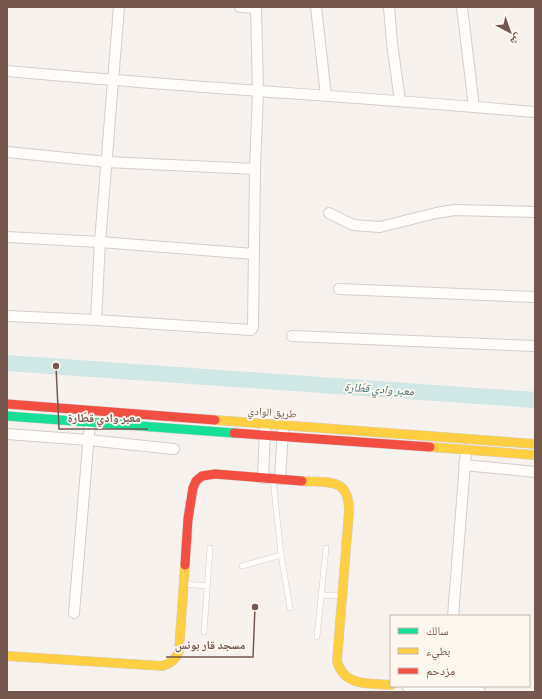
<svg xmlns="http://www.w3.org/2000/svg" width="542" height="699" viewBox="0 0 542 699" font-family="'PT Sans Narrow','Noto Naskh Arabic',sans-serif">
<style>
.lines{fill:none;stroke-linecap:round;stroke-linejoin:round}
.river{stroke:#d0e7e6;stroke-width:16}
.lane-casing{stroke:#d6ceca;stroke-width:6}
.street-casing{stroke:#d6ceca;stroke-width:12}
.fast-casing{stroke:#d7ceca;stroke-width:10}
.slow-casing{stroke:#d7ceca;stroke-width:10}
.jam-casing{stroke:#d7ceca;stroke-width:10}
.lane{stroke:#fefdfc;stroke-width:5}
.street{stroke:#fefdfc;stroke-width:10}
.fast{stroke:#16e098;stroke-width:9}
.slow{stroke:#ffcf43;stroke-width:9}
.jam{stroke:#f24e42;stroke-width:9}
.labels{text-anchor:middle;stroke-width:3.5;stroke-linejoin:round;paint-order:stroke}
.street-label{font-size:11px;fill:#74584f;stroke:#fef7f0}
.water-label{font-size:12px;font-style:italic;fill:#437577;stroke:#fef7f0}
.leader{fill:none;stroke:#74584f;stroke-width:1.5}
.callout-dot{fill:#74584f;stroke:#fef7f0;stroke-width:1.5}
.callout-label{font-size:12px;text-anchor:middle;font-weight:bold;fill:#74584f;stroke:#fef7f0;stroke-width:3.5;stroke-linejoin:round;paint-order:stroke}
</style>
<rect width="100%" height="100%" fill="#f7f2ee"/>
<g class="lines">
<polyline class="river" points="7,363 535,400"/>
<g class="lane-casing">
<g id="lane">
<polyline points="273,479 281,555 290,608"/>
<polyline points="242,566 281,555"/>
<polyline points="184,584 207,586"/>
<polyline points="321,595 341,596"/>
<polyline points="204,632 210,548"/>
<polyline points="317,637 326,548"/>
</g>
</g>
<g class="street-casing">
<g id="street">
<polyline points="240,7 256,8"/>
<polyline points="316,7 326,96"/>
<polyline points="389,7 392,43 400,101"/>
<polyline points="462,7 474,107"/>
<path d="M 7,71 C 183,87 359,97 535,112"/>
<polyline points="7,152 107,162 255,169"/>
<polyline points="329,213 353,225 380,227 436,213 455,210 535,212"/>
<polyline points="7,237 100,242 254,254"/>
<polyline points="339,289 535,297"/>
<polyline points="7,316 96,320 251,330 253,327 255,169 258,91 256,7"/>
<polyline points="96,320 100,242 119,7"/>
<polyline points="292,336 535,346"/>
<polyline points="7,434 88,440 174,449"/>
<polyline points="464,465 535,472"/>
<polyline points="263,478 265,430"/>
<polyline points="280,479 283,431"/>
<polyline points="74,613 90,422"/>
<polyline points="453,616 466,450"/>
<polyline points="407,686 480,692"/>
</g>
</g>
<g class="fast-casing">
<polyline id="fast" points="7,416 234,433"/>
</g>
<g class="slow-casing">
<g id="slow">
<polyline points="215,420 535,444"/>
<polyline points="430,447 535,455"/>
<path d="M 302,481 C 329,483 349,477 349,511 L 337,661 C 344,687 369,683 391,685"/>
<path d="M 7,656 L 162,666 C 171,664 176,659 179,651 L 185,565"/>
</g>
</g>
<g class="jam-casing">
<g id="jam">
<polyline points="7,404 215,420"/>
<polyline points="234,433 430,447"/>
<polyline points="185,565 188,519 193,488 196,481 202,476 215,474 302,481"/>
</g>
</g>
<use href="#lane" class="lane"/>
<use href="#street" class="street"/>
<use href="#fast" class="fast"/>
<use href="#slow" class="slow"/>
<use href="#jam" class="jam"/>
</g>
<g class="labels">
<g class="street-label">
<text transform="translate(272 412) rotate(4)" y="4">طريق الوادي</text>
</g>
<g class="water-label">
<text transform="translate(379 389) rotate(4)" y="4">معبر وادي قطّارة</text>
</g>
</g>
<path class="leader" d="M56 366L59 429H148M255 607L253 657H166"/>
<g class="callout-dot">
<circle cx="56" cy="366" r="4"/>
<circle cx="255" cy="607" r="4"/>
</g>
<g class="callout-label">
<text x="104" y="422">معبر وادي قطّارة</text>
<text x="210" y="649">مسجد قار بونس</text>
</g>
<rect width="542" height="699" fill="none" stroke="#74584f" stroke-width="16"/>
<rect x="390" y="615" width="140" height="72" fill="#fef7f0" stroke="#c7b7b0"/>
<rect x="398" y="628" width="20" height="6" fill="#16e098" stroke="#c7b7b0"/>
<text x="426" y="635" font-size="12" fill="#74584f">سالك</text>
<rect x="398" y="648" width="20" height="6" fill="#ffcf43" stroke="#c7b7b0"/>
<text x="426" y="655" font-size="12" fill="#74584f">بطيء</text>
<rect x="398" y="668" width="20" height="6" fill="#f24e42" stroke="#c7b7b0"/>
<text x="426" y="675" font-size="12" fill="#74584f">مزدحم</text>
<g transform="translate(510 32) rotate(139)" stroke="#fef7f0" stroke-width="3" paint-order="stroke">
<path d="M0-3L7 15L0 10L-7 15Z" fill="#74584f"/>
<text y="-6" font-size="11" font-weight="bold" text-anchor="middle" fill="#74584f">ش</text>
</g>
</svg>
